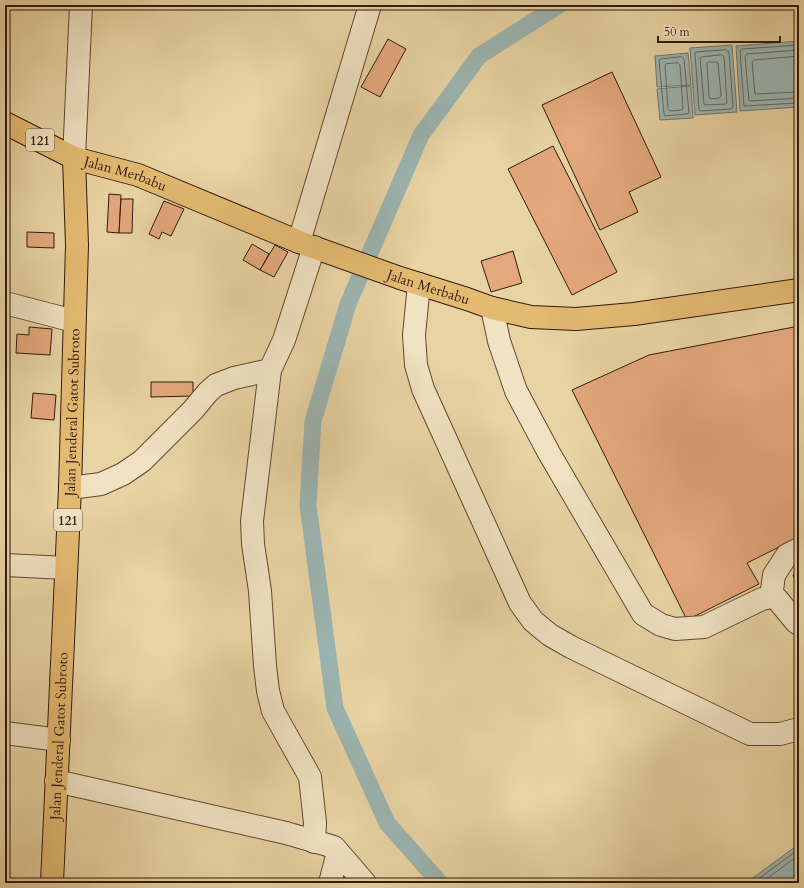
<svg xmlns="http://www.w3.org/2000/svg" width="804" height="888" viewBox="0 0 804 888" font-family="Cardo,serif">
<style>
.water{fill:#9bb5b1;stroke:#71776f}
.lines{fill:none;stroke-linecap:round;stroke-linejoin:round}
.shore{stroke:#66685f;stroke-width:1}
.canal{stroke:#9bb5b1;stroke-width:17}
.building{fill:#e3a87b;stroke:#311a0d}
.minor-casing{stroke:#5f4832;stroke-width:24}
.major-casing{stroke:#311a0d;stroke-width:24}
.minor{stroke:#f0e2c3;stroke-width:22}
.major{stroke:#e4ba72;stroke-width:22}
.labels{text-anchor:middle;stroke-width:3.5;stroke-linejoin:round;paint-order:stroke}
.shield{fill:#f0e2c3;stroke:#6a5644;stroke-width:1}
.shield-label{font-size:13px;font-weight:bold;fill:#311a0d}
.street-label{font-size:14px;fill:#311a0d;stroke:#f0e2c3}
</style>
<rect width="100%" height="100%" fill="#e8d3a3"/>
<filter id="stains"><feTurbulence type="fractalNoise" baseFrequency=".005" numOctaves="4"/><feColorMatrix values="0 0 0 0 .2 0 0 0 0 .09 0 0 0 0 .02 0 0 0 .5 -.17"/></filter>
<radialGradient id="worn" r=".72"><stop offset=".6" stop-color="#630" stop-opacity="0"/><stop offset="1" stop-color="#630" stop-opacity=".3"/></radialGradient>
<g class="water">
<polygon points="799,41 799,107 740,111 736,46"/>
<polygon points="732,45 737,112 695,115 690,48"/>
<polygon points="688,53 691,85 657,87 655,56"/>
<polygon points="691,86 693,118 660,120 657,89"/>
<polygon points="799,844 799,883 746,883"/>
</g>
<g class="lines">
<g class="shore">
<polyline points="799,45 742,49 740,51 744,106 799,103"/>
<polygon points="726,50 729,52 733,107 731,109 700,111 699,109 695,53 697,52"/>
<polyline points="799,50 747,54 745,56 749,101 799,98"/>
<polygon points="722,55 724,57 727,103 726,104 705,105 704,104 700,58 702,57"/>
<polyline points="799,56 754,60 752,62 755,94 799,92"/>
<polygon points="682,57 684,59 689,113 687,114 665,116 664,114 659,60 661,59"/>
<polygon points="708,62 717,62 718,63 721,96 719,98 711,99 709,98 707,64"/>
<polygon points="678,63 680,65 683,108 682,110 670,111 668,109 665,65 666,64"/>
<polyline points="753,883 799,849"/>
<polyline points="761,883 799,855"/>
</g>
<polyline class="canal" points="440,883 387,823 335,708 308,505 313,421 348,304 421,135 479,56 559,5"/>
</g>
<g class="building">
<polygon points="388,39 406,49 380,97 361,87"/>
<polygon points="612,72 661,177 629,192 638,212 600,230 542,105"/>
<polygon points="553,146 617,272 572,295 508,169"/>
<polygon points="109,194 121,195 119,233 107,232"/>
<polygon points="121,199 133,199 132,233 119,233"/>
<polygon points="164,201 184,209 171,236 162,232 159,239 149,234"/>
<polygon points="27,232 54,233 54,248 27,247"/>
<polygon points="252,244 269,254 260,270 243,260"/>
<polygon points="275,245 288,252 274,277 260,270"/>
<polygon points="513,251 522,283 491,292 481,261"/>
<polygon points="799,326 799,537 747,563 759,584 687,620 572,390 649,355"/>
<polygon points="29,327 52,329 50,355 16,353 17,334 29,335"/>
<polygon points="151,382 193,382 193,396 151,397"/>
<polygon points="33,393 56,395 54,420 31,418"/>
<polygon points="799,572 799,590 793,575"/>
</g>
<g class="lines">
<g class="minor-casing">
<g id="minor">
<polyline points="74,158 81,5"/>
<polyline points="299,242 370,5"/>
<polyline points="314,247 284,340 270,370 252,521 253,544 260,591 265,666 268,691 273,711 310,777 315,823 314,842"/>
<polyline points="419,284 414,335 416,365 423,389 520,603 533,621 550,635 571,647 750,734 780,734 799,729"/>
<polyline points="5,303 74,321"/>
<polyline points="492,308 499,341 516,391 549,453 643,614 661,625 675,629 704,627 762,599 771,597 777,599 796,622 799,624"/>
<polyline points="70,488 101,484 123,474 142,461 193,410 208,392 216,385 234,378 270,370"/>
<polyline points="5,565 66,568"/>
<polyline points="771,597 774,575 787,555 799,549"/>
<polyline points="5,733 59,740"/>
<polyline points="56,781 286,833 334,847 365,883"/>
<polyline points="330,883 338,852"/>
</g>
</g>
<g class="major-casing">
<g id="major">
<path id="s1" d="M 5,123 L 74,158 L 138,175 L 299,242 L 400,278 L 467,299 L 492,308 L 531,317 L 576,319 L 634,314 L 799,290"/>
<path id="s2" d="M 52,883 L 70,488 L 77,245 L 74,158"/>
</g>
</g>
<use href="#minor" class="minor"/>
<use href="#major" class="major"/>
</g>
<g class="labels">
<g class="shield">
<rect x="26" y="129" width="28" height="22" rx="3"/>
<rect x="54" y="509" width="28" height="22" rx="3"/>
</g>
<g class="shield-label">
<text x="40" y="145">121</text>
<text x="68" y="525">121</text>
</g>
<g class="street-label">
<text dy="5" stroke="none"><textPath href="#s1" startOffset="131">Jalan Merbabu</textPath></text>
<text dy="5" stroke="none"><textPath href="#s1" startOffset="455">Jalan Merbabu</textPath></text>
<text dy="5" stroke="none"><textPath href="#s2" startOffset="471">Jalan Jenderal Gatot Subroto</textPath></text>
<text dy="5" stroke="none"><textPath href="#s2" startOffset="147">Jalan Jenderal Gatot Subroto</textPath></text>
</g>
</g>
<rect width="804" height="888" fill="none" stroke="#e8d3a3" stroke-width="20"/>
<rect x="6" y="6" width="792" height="876" fill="none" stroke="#311a0d" stroke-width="2"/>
<rect x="10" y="10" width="784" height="868" fill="none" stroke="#311a0d"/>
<path d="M658 36v6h122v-6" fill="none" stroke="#311a0d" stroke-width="2"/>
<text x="664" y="36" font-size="12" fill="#311a0d" stroke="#f0e2c3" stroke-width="3" paint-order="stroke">50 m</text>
<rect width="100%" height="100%" filter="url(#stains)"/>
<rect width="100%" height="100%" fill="url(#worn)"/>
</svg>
